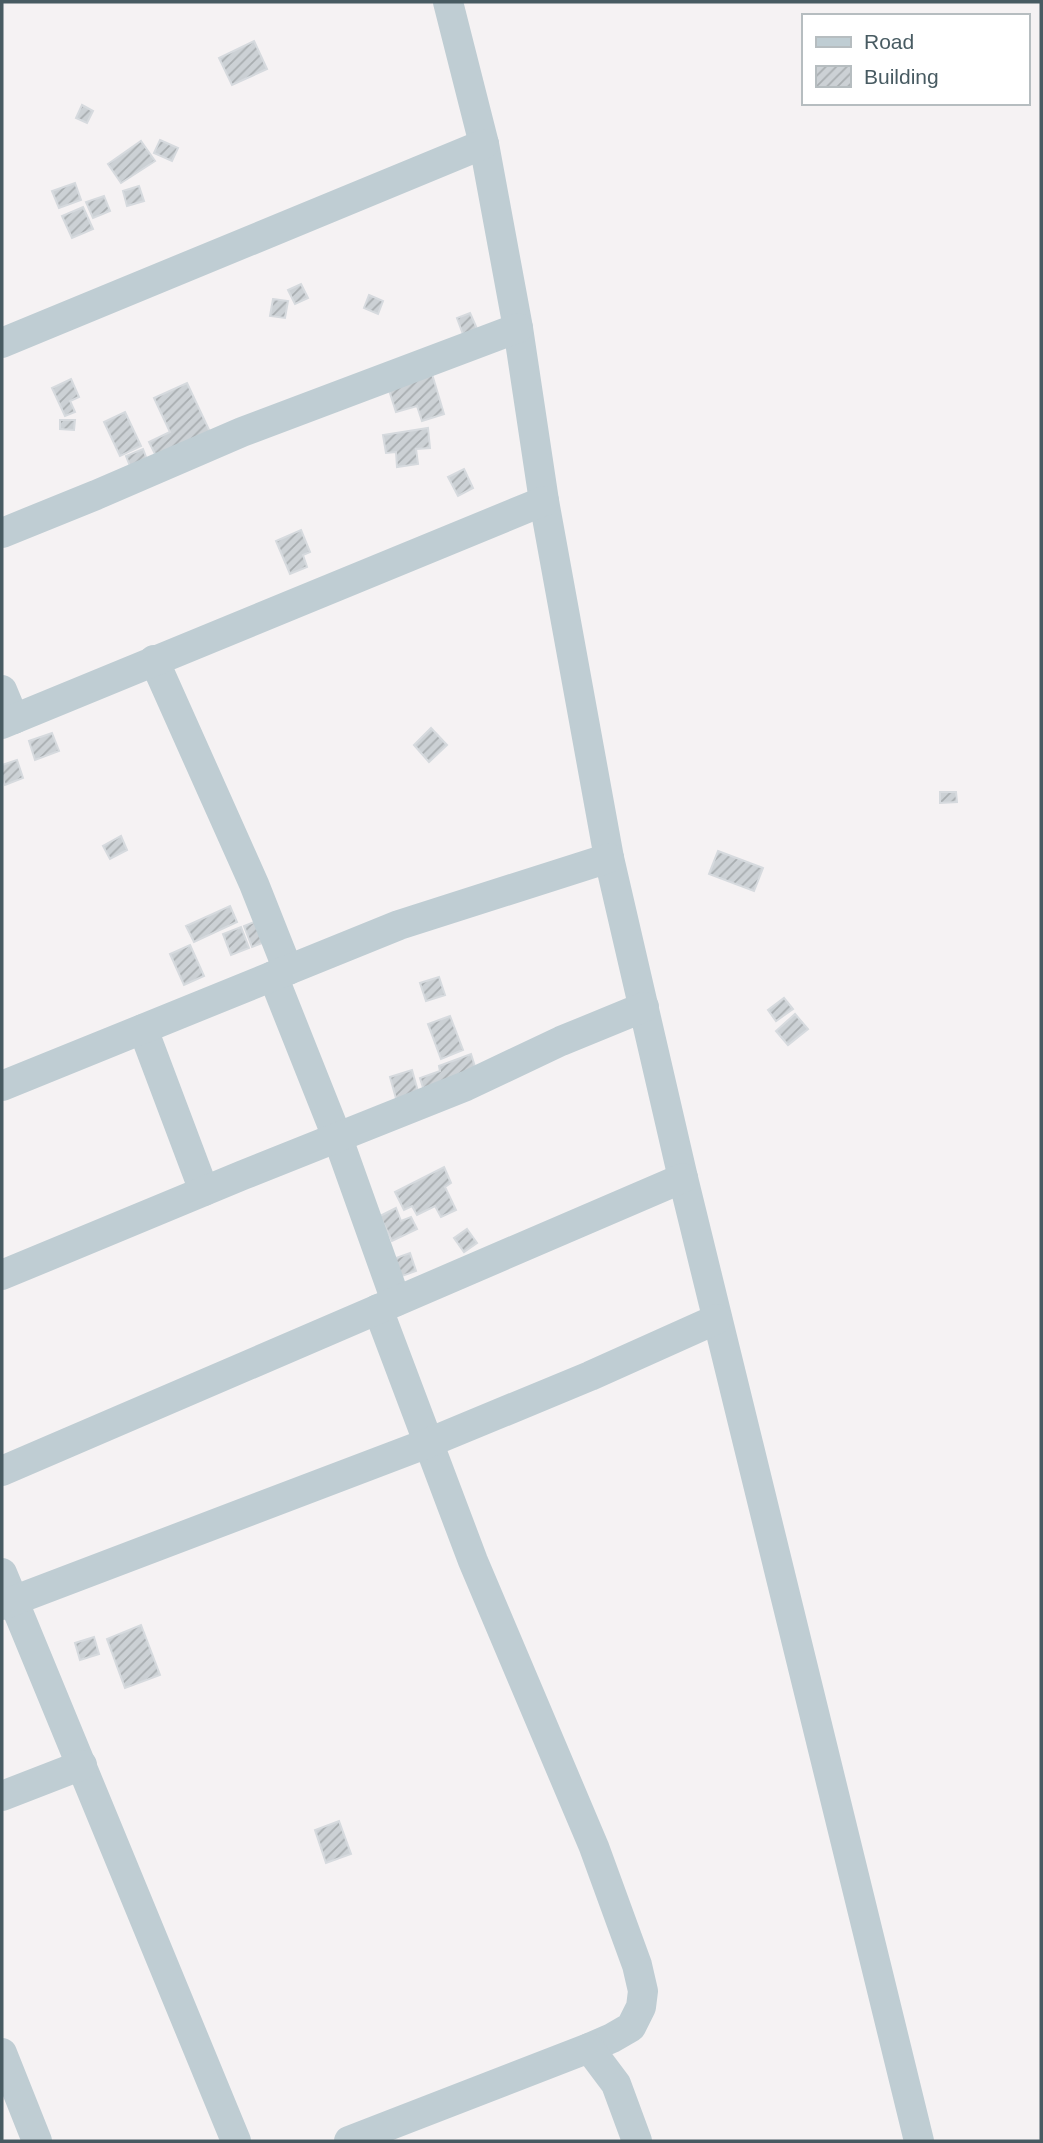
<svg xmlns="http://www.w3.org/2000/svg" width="1043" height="2143" viewBox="0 0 1043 2143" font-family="Helvetica,sans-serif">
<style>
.building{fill:url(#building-hatch);stroke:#d6dade;stroke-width:2}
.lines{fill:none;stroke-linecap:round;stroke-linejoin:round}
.street{stroke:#bfcdd3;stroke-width:30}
</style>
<defs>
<pattern id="building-hatch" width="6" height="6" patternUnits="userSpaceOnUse" patternTransform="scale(1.75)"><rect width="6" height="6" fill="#ccd1d5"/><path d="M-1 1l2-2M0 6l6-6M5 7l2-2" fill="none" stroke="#a8adb0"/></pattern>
</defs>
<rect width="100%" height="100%" fill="#f5f2f3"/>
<g class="building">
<polygon points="254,41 267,69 232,85 219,58"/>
<polygon points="82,105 93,111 87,123 76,118"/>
<polygon points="160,140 178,148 172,161 154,153"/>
<polygon points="141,141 155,161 121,183 108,164"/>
<polygon points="75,183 81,200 59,208 52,191"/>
<polygon points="139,186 144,201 127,206 123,191"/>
<polygon points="104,196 110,211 93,218 86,202"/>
<polygon points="83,207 93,229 72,238 62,216"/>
<polygon points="301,284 308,298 295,304 288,290"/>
<polygon points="369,295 383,301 378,314 364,308"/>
<polygon points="273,299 288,301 285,318 270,316"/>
<polygon points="470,313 478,331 464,337 457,318"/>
<polygon points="432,374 444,414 422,421 417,406 396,412 388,387"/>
<polygon points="71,379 79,397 70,401 75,412 65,416 52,388"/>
<polygon points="187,383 211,434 158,460 149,442 170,432 154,398"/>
<polygon points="125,412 141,446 120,456 104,422"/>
<polygon points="60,420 75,420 74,430 60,429"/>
<polygon points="428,428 430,448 416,449 418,464 397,467 396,452 386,453 383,435"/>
<polygon points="143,449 149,465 132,471 126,456"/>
<polygon points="464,469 473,488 458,496 448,477"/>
<polygon points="301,530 310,552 303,555 307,567 290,574 276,541"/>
<polygon points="431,728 447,745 429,762 414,745"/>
<polygon points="52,733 59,751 35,760 29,741"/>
<polygon points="17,760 23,778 5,785 2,776 2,765"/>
<polygon points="940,792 956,792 957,802 940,803"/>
<polygon points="121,836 127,850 110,859 103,846"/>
<polygon points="718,851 763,868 754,891 709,874"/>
<polygon points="230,906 237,922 194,942 186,926"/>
<polygon points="257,921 265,942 252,947 244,926"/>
<polygon points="241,927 249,948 231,955 223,934"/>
<polygon points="190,945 204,976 184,985 170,954"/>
<polygon points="439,977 445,995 426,1001 420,983"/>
<polygon points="784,998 793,1009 776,1021 768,1010"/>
<polygon points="795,1014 808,1029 788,1045 776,1031"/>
<polygon points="450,1016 463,1050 441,1059 428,1024"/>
<polygon points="471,1054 478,1076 425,1094 420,1078 440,1071 439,1066"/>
<polygon points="412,1070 419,1095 397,1102 390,1077"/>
<polygon points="444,1167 451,1183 445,1187 456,1210 441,1217 435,1206 417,1215 412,1206 404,1210 395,1192"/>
<polygon points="396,1208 401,1221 411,1217 417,1229 392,1241 380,1216"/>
<polygon points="467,1229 477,1243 464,1252 454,1238"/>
<polygon points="410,1253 416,1271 399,1277 393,1259"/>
<polygon points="141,1625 160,1675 125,1688 107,1639"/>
<polygon points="94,1637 99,1654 80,1660 75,1643"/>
<polygon points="339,1821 351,1854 326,1863 315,1830"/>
</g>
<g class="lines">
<g class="street">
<polyline points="448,2 484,144 518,328 544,501 609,858 683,1178 919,2141"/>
<polyline points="2,343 484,144"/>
<polyline points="2,533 96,495 242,432 518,328"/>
<polyline points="154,660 254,884 288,970"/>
<polyline points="2,690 14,719"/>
<polyline points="2,724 544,501"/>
<polyline points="273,976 341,1147 396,1301"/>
<polyline points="143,1029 204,1191"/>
<polyline points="2,1086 399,925 609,858"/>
<polyline points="2,1275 243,1175 466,1086 561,1041 644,1007"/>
<polyline points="378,1309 473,1561 594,1847 637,1965 643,1991 641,2007 631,2027 612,2038 589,2048"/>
<polyline points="2,1471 683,1178"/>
<polyline points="2,1573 236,2141"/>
<polyline points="2,1605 428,1443 590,1376 717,1319"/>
<polyline points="2,1796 82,1765"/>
<polyline points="2,2053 37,2141"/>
<polyline points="349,2141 589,2048 616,2084 637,2141"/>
</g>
</g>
<rect width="1043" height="2143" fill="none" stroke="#485b62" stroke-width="7"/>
<rect x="802" y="14" width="228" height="91" fill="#ffffff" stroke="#b6bdc0" stroke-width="2"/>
<rect x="816" y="37" width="35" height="10" fill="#bfcdd3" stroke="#b6bdc0" stroke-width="2"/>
<text x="864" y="49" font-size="21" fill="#485b62">Road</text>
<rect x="816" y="66" width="35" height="21" fill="url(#building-hatch)" stroke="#b6bdc0" stroke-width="2"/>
<text x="864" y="84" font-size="21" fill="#485b62">Building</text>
</svg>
